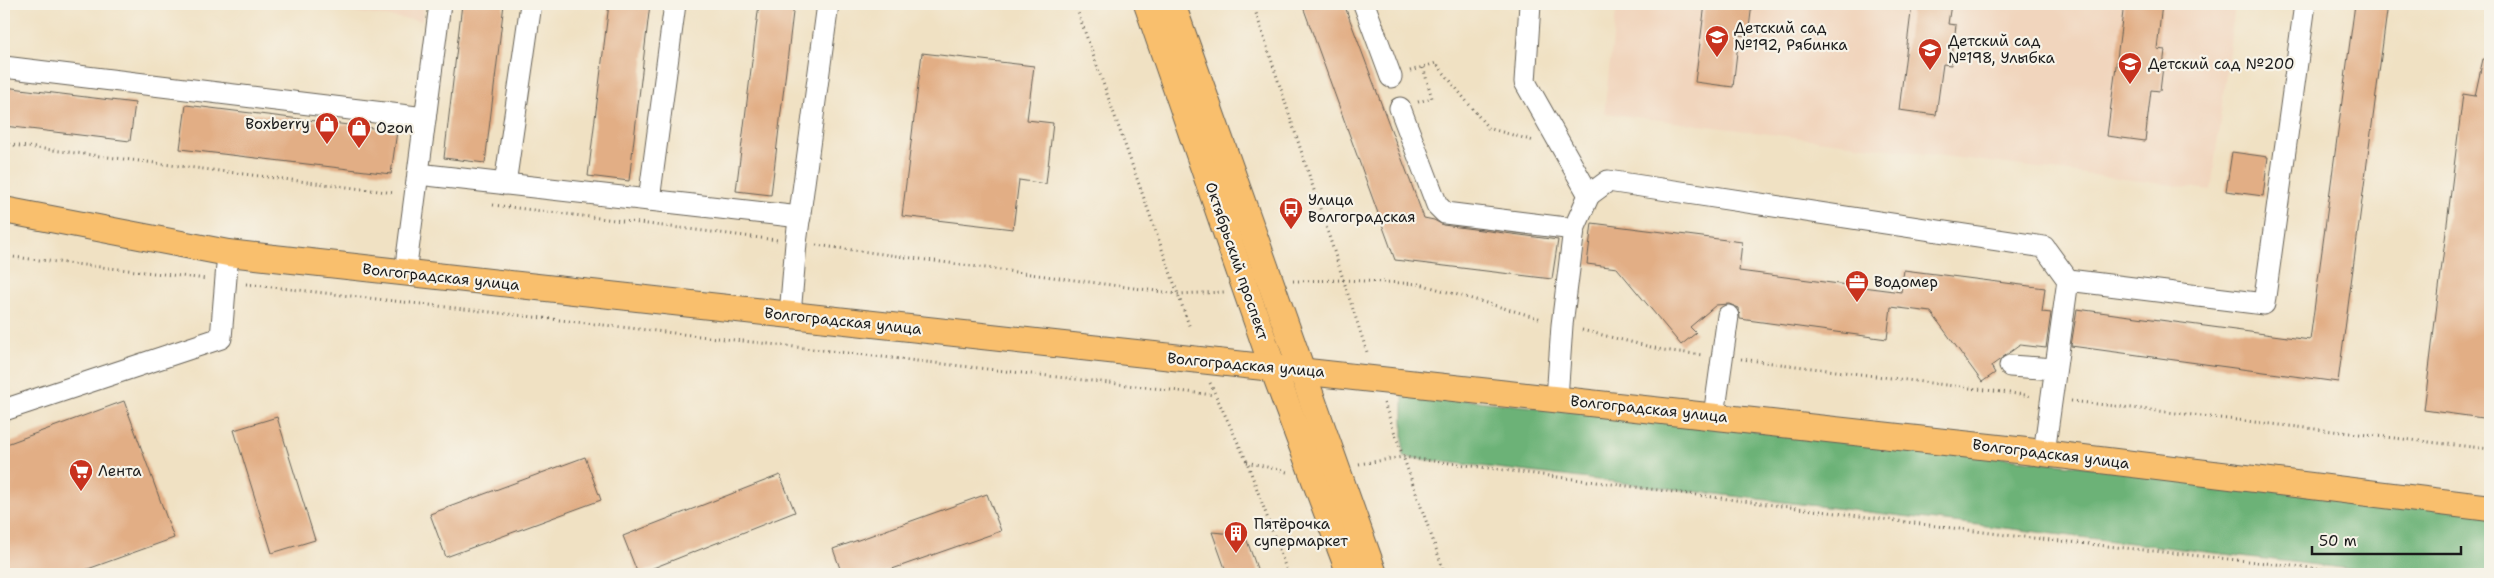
<svg xmlns="http://www.w3.org/2000/svg" width="2494" height="578" viewBox="0 0 2494 578" font-family="'Shantell Sans',sans-serif">
<style>
.built{fill:#f1d5bd}
.forest{fill:#6cb277;stroke:#44674a}
.building{fill:#e2ae85}
.lines{fill:none;stroke-linecap:round;stroke-linejoin:round}
.minor-casing{stroke:#666156;stroke-width:23}
.major-casing{stroke:#666156;stroke-width:28}
.path{stroke:#666156;stroke-width:3;stroke-dasharray:1 4;stroke-linecap:butt}
.minor{stroke:#fff;stroke-width:21}
.major{stroke:#f9bf6d;stroke-width:26}
.labels{text-anchor:middle;stroke-width:4.5;stroke-linejoin:round;paint-order:stroke}
.poi-label{font-size:15px;fill:#1c1c1c;stroke:#f7f3e8;text-anchor:start}
.street-label{font-size:15px;fill:#1c1c1c;stroke:#f7f3e8}
</style>
<rect width="100%" height="100%" fill="#f7f3e8"/>
<filter id="ink" filterUnits="userSpaceOnUse"><feTurbulence type="fractalNoise" baseFrequency=".02" numOctaves="2"/><feDisplacementMap in="SourceGraphic" scale="10" xChannelSelector="R" yChannelSelector="G"/><feConvolveMatrix kernelMatrix="1 2 1 2 8 2 1 2 1" color-interpolation-filters="sRGB"/></filter>
<filter id="wash" filterUnits="userSpaceOnUse"><feTurbulence type="fractalNoise" baseFrequency=".0096" numOctaves="4" result="noise"/><feDisplacementMap in="SourceGraphic" scale="20" xChannelSelector="R" yChannelSelector="G"/><feGaussianBlur stdDeviation="1.12" result="paint"/><feColorMatrix in="noise" values="0 0 0 0 0 0 0 0 0 0 0 0 0 0 0 0 0 1.4 0 .05"/><feComposite in="paint" operator="in"/></filter>
<g filter="url(#wash)">
<rect width="100%" height="100%" fill="#f0e1c3"/>
<g class="built">
<polygon points="291,4 424,4 422,21"/>
<polygon points="1617,4 2235,4 2211,190 1604,113"/>
</g>
<polygon class="forest" points="1403,393 2490,510 2490,574 2393,574 1403,457"/>
<g id="blocks">
<g class="building">
<polygon points="462,4 504,4 485,163 444,158"/>
<polygon points="609,4 650,4 629,181 588,176"/>
<polygon points="759,4 794,4 771,195 736,191"/>
<polygon points="1302,4 1344,4 1424,218 1434,220 1443,225 1558,240 1552,279 1395,260"/>
<polygon points="1705,4 1752,4 1748,36 1739,35 1733,87 1695,82"/>
<polygon points="1912,4 1951,4 1948,24 1956,25 1951,65 1943,64 1936,115 1899,110"/>
<polygon points="2124,4 2162,4 2157,49 2165,50 2160,91 2151,90 2145,141 2107,136"/>
<polygon points="2355,4 2388,4 2338,382 2071,346 2077,309 2310,340"/>
<polygon points="922,53 1034,66 1027,120 1053,123 1046,184 1019,180 1013,229 902,216"/>
<polygon points="2483,59 2490,60 2490,419 2424,410 2463,94 2475,96"/>
<polygon points="4,87 135,103 130,141 4,126"/>
<polygon points="186,105 397,131 391,174 180,149"/>
<polygon points="2232,152 2268,157 2263,196 2226,191"/>
<polygon points="1592,223 1742,242 1739,271 1901,292 1904,270 2045,288 2042,312 2051,313 2046,348 2020,345 1991,366 1995,373 1982,382 1931,312 1891,307 1887,339 1740,319 1739,308 1729,304 1716,305 1690,327 1696,333 1681,345 1617,268 1587,264"/>
<polygon points="124,401 174,538 74,574 4,574 4,445"/>
<polygon points="277,417 315,540 272,553 234,430"/>
<polygon points="585,457 601,500 446,557 430,514"/>
<polygon points="780,475 795,512 638,574 623,536"/>
<polygon points="987,494 1001,531 878,574 842,574 833,549"/>
<polygon points="1212,532 1245,535 1259,574 1227,574"/>
</g>
</g>
</g>
<g filter="url(#ink)">
<use href="#blocks" fill-opacity="0" stroke="#666156" stroke-width="1"/>
<g class="lines">
<g class="minor-casing">
<g id="minor">
<polyline points="1364,4 1391,77"/>
<polyline points="1530,4 1525,82 1589,195 1608,181 2044,247 2068,280"/>
<polyline points="4,67 425,118"/>
<polyline points="1400,108 1437,205 1445,213 1574,229 1562,325 1557,399"/>
<polyline points="418,174 800,217"/>
<polyline points="505,184 531,4"/>
<polyline points="649,200 675,4"/>
<polyline points="1574,229 1589,195"/>
<polyline points="405,273 440,4"/>
<polyline points="790,315 796,243 828,4"/>
<polyline points="2010,366 2055,369"/>
<polyline points="4,410 221,338 228,253"/>
<polyline points="1714,416 1728,316"/>
<polyline points="2044,453 2068,280 2264,304 2305,4"/>
</g>
</g>
<g class="major-casing">
<g id="major">
<polyline points="1147,4 1273,368 1350,574"/>
<polyline points="1172,4 1374,574"/>
<polyline points="4,210 228,253 2026,451 2490,508"/>
</g>
</g>
<g class="path">
<polyline points="1075,4 1190,328"/>
<polyline points="1253,4 1367,352"/>
<polyline points="1410,71 1436,63 1488,128 1534,141"/>
<polyline points="1418,102 1432,98 1423,67"/>
<polyline points="4,144 395,193"/>
<polyline points="493,205 777,240"/>
<polyline points="816,245 1178,294 1224,292"/>
<polyline points="4,256 207,279"/>
<polyline points="1293,281 1345,280 1420,284 1542,319"/>
<polyline points="246,284 1214,395"/>
<polyline points="1582,330 1663,350 1703,355"/>
<polyline points="1741,359 2033,396"/>
<polyline points="1210,383 1247,462 1288,574"/>
<polyline points="2071,401 2490,449"/>
<polyline points="1384,403 1445,574"/>
<polyline points="1247,462 1287,472"/>
<polyline points="1359,464 1403,457 2014,536 2368,574"/>
</g>
<use href="#minor" class="minor"/>
<use href="#major" class="major"/>
</g>
</g>
<defs>
<g id="school-pin" transform="scale(1.25)"><path d="M0 17L-7.5 6A9.5 9.5 0 1 1 7.5 6Z" fill="#c8321e" stroke="#f7f3e8"/><path d="M0-5L7-2L0 1L-7-2ZM-4 1L0 2.5L4 1V4Q0 6-4 4Z" fill="#fff"/></g>
<g id="shop-pin" transform="scale(1.25)"><path d="M0 17L-7.5 6A9.5 9.5 0 1 1 7.5 6Z" fill="#c8321e" stroke="#f7f3e8"/><path d="M-5-2.5h2.3a2.7 3.5 0 0 1 5.4 0H5L5.5 6h-11ZM-1.5-2.5h3a1.5 2.3 0 0 0-3 0Z" fill="#fff"/></g>
<g id="bus-pin" transform="scale(1.25)"><path d="M0 17L-7.5 6A9.5 9.5 0 1 1 7.5 6Z" fill="#c8321e" stroke="#f7f3e8"/><path d="M-5-6H5V4H4V6H2V4H-2V6H-4V4H-5ZM-3.5-4V0h7V-4ZM-3.5 1.2v1.5H-2V1.2ZM2 1.2v1.5H3.5V1.2Z" fill="#fff"/></g>
<g id="office-pin" transform="scale(1.25)"><path d="M0 17L-7.5 6A9.5 9.5 0 1 1 7.5 6Z" fill="#c8321e" stroke="#f7f3e8"/><path d="M-6-3h4V-5.5h4V-3h4V5H-6ZM-1-4.5V-3h2v-1.5ZM-6 0V1H6V0Z" fill="#fff"/></g>
<g id="supermarket-pin" transform="scale(1.25)"><path d="M0 17L-7.5 6A9.5 9.5 0 1 1 7.5 6Z" fill="#c8321e" stroke="#f7f3e8"/><path d="M-6-5.5h2.5l.6 2H6L4.5 2H-2.5L-4.4-4H-6ZM-1.5 3.2a1.3 1.3 0 1 0 .1 0ZM3 3.2a1.3 1.3 0 1 0 .1 0Z" fill="#fff"/></g>
<g id="building-pin" transform="scale(1.25)"><path d="M0 17L-7.5 6A9.5 9.5 0 1 1 7.5 6Z" fill="#c8321e" stroke="#f7f3e8"/><path d="M-4-6H4V6H1V3H-1V6H-4ZM-2.5-4.3h1.7v1.8h-1.7ZM.8-4.3h1.7v1.8H.8ZM-2.5-1h1.7V.8h-1.7ZM.8-1h1.7V.8H.8Z" fill="#fff"/></g>
</defs>
<g fill-rule="evenodd">
<use href="#school-pin" x="1717" y="37"/>
<use href="#school-pin" x="1930" y="50"/>
<use href="#school-pin" x="2130" y="64"/>
<use href="#shop-pin" x="327" y="124"/>
<use href="#shop-pin" x="359" y="128"/>
<use href="#bus-pin" x="1291" y="209"/>
<use href="#office-pin" x="1857" y="282"/>
<use href="#supermarket-pin" x="81" y="471"/>
<use href="#building-pin" x="1236" y="533"/>
</g>
<g class="labels">
<g class="poi-label">
<text x="1734" y="33">Детский сад<tspan x="1734" dy="17">№192, Рябинка</tspan></text>
<text x="1948" y="46">Детский сад<tspan x="1948" dy="17">№198, Улыбка</tspan></text>
<text x="2148" y="69">Детский сад №200</text>
<text x="310" y="129" text-anchor="end">Boxberry</text>
<text x="376" y="133">Ozon</text>
<text x="1308" y="205">Улица<tspan x="1308" dy="17">Волгоградская</tspan></text>
<text x="1874" y="287">Водомер</text>
<text x="98" y="476">Лента</text>
<text x="1254" y="529">Пятёрочка<tspan x="1254" dy="17">супермаркет</tspan></text>
</g>
<g class="street-label">
<text transform="translate(1237 261) rotate(71)" y="5">Октябрьский проспект</text>
<text transform="translate(441 277) rotate(6)" y="5">Волгоградская улица</text>
<text transform="translate(843 321) rotate(6)" y="5">Волгоградская улица</text>
<text transform="translate(1246 365) rotate(5)" y="5">Волгоградская улица</text>
<text transform="translate(1649 409) rotate(6)" y="5">Волгоградская улица</text>
<text transform="translate(2051 454) rotate(7)" y="5">Волгоградская улица</text>
</g>
</g>
<rect width="2494" height="578" fill="none" stroke="#f7f3e8" stroke-width="20"/>
<path d="M2312 546v8h149v-8" fill="none" stroke="#1c1c1c" stroke-width="2.5"/>
<text x="2319" y="546" font-size="15" fill="#1c1c1c" stroke="#f7f3e8" stroke-width="4" paint-order="stroke">50 m</text>
</svg>
